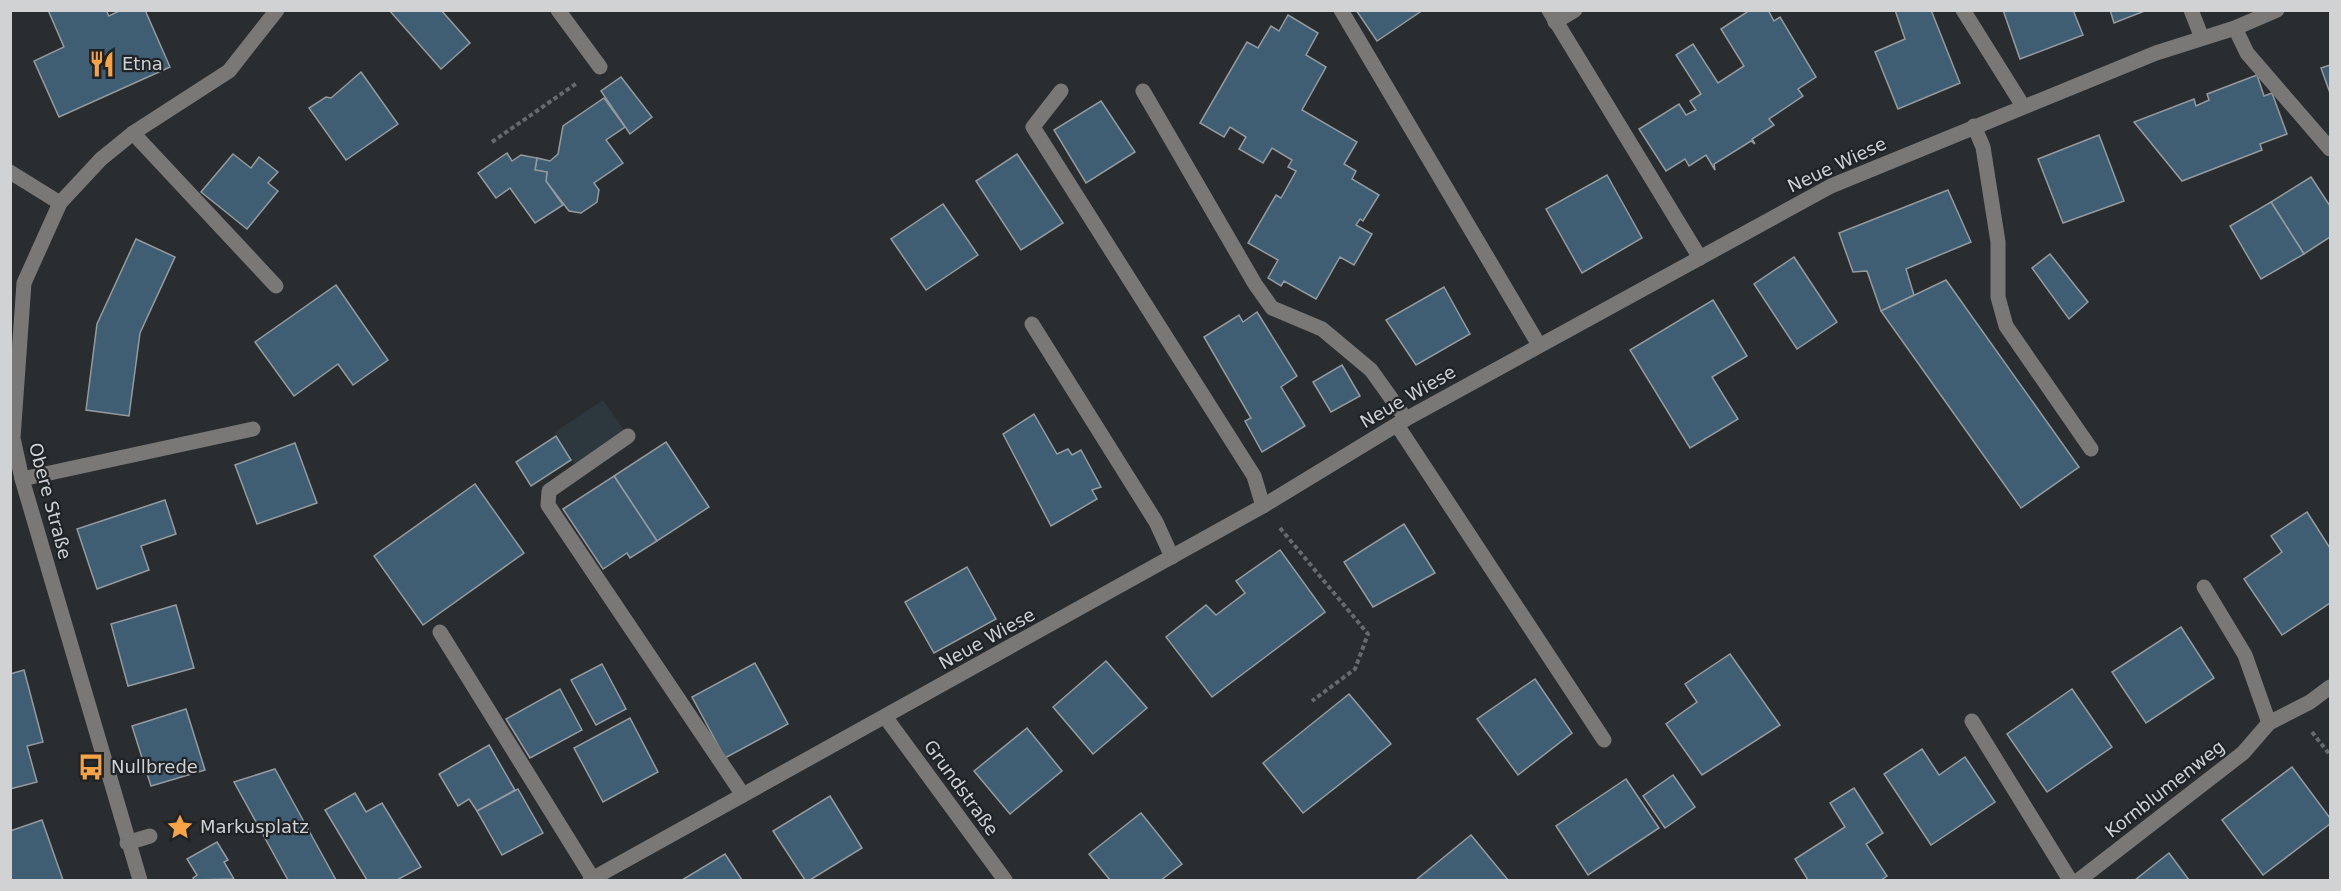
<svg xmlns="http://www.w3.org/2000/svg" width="2341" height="891" viewBox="0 0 2341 891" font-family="'DejaVu Sans',sans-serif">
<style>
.built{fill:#2d373e}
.building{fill:#3f5e74;stroke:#959a9e;stroke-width:1.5}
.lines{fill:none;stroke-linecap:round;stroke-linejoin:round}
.path{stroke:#676a6d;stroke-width:4;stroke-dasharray:4.5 3;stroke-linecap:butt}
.minor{stroke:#7a7876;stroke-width:15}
.labels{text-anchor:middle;stroke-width:4.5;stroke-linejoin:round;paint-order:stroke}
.poi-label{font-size:18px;fill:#d0d2d4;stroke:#1f2326;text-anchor:start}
.street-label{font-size:18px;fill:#d0d2d4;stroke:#1f2326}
</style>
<rect width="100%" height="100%" fill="#292d30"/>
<polygon class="built" points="603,400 633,443 582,476 555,432"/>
<g class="building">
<polygon points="48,10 106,10 109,16 121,10 145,10 170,67 59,117 34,61 64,47"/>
<polygon points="389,10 441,10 470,43 441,69"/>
<polygon points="1356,10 1423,10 1377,41"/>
<polygon points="1750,10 1768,10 1774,21 1780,17 1816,77 1798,89 1803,96 1769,119 1774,125 1752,139 1755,144 1751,141 1714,164 1715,170 1706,155 1689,166 1685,159 1666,171 1639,129 1679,104 1686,115 1696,110 1690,101 1701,94 1676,55 1693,44 1718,83 1744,66 1721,29"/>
<polygon points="1895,10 1931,10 1960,83 1898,109 1875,52 1905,39"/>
<polygon points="2003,10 2073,10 2083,35 2020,59"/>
<polygon points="2110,10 2147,10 2114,23"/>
<polygon points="1288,15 1318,33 1306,55 1326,67 1302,110 1357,142 1344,164 1356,171 1352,179 1379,195 1363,221 1360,219 1356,225 1372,234 1354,265 1340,257 1316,299 1284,281 1281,286 1268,278 1278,260 1248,243 1276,195 1281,198 1296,171 1288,167 1292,160 1272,148 1263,163 1239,149 1246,137 1230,127 1224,137 1200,123 1247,42 1258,48 1271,26 1279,31"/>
<polygon points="2330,65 2330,93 2321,68"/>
<polygon points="361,72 398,124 346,160 309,108 326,97 331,98"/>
<polygon points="2257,75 2264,96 2272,93 2287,134 2260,144 2262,150 2182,181 2134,122 2194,99 2196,106 2209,100 2207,94"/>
<polygon points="621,77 652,117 630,134 601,91"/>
<polygon points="604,98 625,127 606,140 623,163 594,183 599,190 597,202 581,213 569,211 546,181 547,172 535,170 537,158 550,161 558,154 563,126"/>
<polygon points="1101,101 1135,152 1086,183 1054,130"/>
<polygon points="2099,135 2124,201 2063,223 2038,159"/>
<polygon points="507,153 512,161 521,155 537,158 535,170 547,172 546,181 563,205 535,223 510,188 496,198 478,173"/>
<polygon points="233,154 251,168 259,157 278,172 268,183 278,191 247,229 201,192"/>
<polygon points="1017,154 1063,223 1021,250 976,181"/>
<polygon points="1607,175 1642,238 1582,273 1546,209"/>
<polygon points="2311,177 2330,206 2330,237 2304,254 2271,202"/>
<polygon points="1948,190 1971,242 1906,269 1914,295 1881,311 1867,271 1853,272 1839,233"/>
<polygon points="2271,202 2304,254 2261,279 2230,226"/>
<polygon points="943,204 978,255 926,290 891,239"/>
<polygon points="136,239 175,257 140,333 129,416 86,410 97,324"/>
<polygon points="2050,254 2088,302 2069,319 2032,268"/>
<polygon points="1794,257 1837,322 1797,349 1754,284"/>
<polygon points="1946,280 2079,467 2021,508 1881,311"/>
<polygon points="336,285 388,360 353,385 338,364 294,396 255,342"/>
<polygon points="1444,287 1470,334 1416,365 1386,320"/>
<polygon points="1713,300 1747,356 1712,377 1738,419 1690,448 1630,350"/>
<polygon points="1257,312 1297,376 1281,387 1305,426 1262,452 1245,421 1251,418 1204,337 1239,315 1243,322"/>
<polygon points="1342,365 1360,396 1331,412 1313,382"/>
<polygon points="1034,414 1057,454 1068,449 1072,455 1081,450 1101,487 1092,490 1097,499 1051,526 1003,434"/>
<polygon points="556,436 571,460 531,486 516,462"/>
<polygon points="666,442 709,507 657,541 614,476"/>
<polygon points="295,443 317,503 257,524 235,465"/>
<polygon points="614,476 657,541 630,558 627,553 603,569 563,509"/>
<polygon points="475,484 524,553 423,625 374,556"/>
<polygon points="165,500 176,534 141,546 149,570 97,589 77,529"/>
<polygon points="2307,512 2330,548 2330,603 2282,635 2244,579 2282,552 2271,536"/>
<polygon points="1404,524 1435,573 1373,607 1344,562"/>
<polygon points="1280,550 1325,612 1212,697 1166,637 1206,605 1216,615 1245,593 1236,581"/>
<polygon points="967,567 996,619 934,653 905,602"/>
<polygon points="176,605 194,668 128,686 111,624"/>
<polygon points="2181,627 2214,678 2146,723 2112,672"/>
<polygon points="1730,654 1780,725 1702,775 1666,724 1697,702 1685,684"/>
<polygon points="1106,661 1147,708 1093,754 1053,707"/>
<polygon points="755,663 788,724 725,758 692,697"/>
<polygon points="602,664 626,709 596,725 571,680"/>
<polygon points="24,670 43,742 27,746 37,782 10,789 10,674"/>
<polygon points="1535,679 1572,733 1518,775 1477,719"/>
<polygon points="560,689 582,730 530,758 506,719"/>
<polygon points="2072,689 2112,747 2047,792 2007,734"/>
<polygon points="1349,694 1391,744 1303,813 1263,763"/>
<polygon points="186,709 205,770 151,786 132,726"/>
<polygon points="630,718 658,772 603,802 574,748"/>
<polygon points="1027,728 1062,771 1010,814 974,771"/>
<polygon points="489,745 515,790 477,811 469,799 458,806 439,774"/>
<polygon points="1922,749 1939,775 1965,757 1995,802 1931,845 1884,774"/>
<polygon points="2292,767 2330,818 2330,824 2263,875 2222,820"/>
<polygon points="275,769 336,880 288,880 234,782"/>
<polygon points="1673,775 1695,807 1665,828 1643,796"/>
<polygon points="1626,779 1659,828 1588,875 1556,826"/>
<polygon points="1854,788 1883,833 1866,844 1887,876 1881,880 1808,880 1795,859 1845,827 1830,803"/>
<polygon points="518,789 543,833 502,855 477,811"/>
<polygon points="355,793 366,812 382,803 421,867 397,880 367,880 325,810"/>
<polygon points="830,796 862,848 810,880 805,880 773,831"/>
<polygon points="1141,813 1182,864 1161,880 1110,880 1089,854"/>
<polygon points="42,820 63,880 10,880 10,831"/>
<polygon points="1471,835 1508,880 1416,880"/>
<polygon points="217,842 228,860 224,862 234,879 194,880 193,878 197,875 187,859"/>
<polygon points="2169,853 2189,880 2135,880"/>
<polygon points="725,854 742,880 682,880"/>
</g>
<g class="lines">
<g class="path">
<polyline points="492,142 577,83"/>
<polyline points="1280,528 1368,634 1355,669 1312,701"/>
<polyline points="2312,732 2330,755"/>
</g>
<g class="minor">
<polyline points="558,10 600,67"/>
<polyline points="1341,10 1539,345"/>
<polyline points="1549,10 1700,258"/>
<polyline points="1963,10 2023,106"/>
<polyline points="2191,10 2202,38"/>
<polyline points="1555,22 1575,10"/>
<polyline points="2235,28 2247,53 2330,149"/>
<polyline points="1061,91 1033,127 1254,476 1263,506"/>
<polyline points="1143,91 1255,284 1272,308 1322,329 1371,370 1406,419"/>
<polyline points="1974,126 1983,147 1998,242 1998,297 2006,326 2091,449"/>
<polyline points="133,133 276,286"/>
<polyline points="10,172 60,203"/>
<polyline points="1032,324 1156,522 1172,557"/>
<polyline points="1397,425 1604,740"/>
<polyline points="628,436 549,491 548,505 743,795"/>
<polyline points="22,479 253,429"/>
<polyline points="2204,587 2245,655 2269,723"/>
<polyline points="440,632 593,879"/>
<polyline points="886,718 1005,880"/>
<polyline points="1972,721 2070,880"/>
<polyline points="127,843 150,836"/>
<polyline points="140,880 22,479 13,438 24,283 60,203 101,159 133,133 229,71 277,10"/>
<polyline points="590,880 1263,506 1406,419 1831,186 2156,53 2235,28 2277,10"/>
<polyline points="2079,880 2243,753 2269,723 2310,702 2330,687"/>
</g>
</g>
<defs>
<g id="restaurant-bare" transform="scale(2.07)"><path d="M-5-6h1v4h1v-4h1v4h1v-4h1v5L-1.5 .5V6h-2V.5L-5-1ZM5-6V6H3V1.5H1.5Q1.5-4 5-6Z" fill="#f6a247" stroke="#1f2326" stroke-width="2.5" paint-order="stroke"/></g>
<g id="bus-bare" transform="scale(2.07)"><path d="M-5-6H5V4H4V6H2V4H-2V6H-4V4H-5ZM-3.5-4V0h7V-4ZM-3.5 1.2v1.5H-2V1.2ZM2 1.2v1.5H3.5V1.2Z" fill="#f6a247" stroke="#1f2326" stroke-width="2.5" paint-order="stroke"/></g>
<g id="sight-bare" transform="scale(2.07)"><path d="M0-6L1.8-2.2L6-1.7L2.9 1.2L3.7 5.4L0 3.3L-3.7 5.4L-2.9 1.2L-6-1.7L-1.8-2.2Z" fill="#f6a247" stroke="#1f2326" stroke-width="2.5" paint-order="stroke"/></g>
</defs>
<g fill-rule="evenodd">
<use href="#restaurant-bare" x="102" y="64"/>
<use href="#bus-bare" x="91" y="767"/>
<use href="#sight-bare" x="180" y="827"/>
</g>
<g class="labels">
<g class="poi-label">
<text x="122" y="70">Etna</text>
<text x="111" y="773">Nullbrede</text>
<text x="200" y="833">Markusplatz</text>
</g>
<g class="street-label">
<text transform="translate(1837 165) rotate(-25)" y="6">Neue Wiese</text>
<text transform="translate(1408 397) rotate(-30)" y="6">Neue Wiese</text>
<text transform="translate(50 501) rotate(75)" y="6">Obere Straße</text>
<text transform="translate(987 639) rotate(-29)" y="6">Neue Wiese</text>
<text transform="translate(961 788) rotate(54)" y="6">Grundstraße</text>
<text transform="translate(2165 789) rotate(-38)" y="6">Kornblumenweg</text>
</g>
</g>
<rect width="2341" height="891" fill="none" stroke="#d0d2d4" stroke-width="24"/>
</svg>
